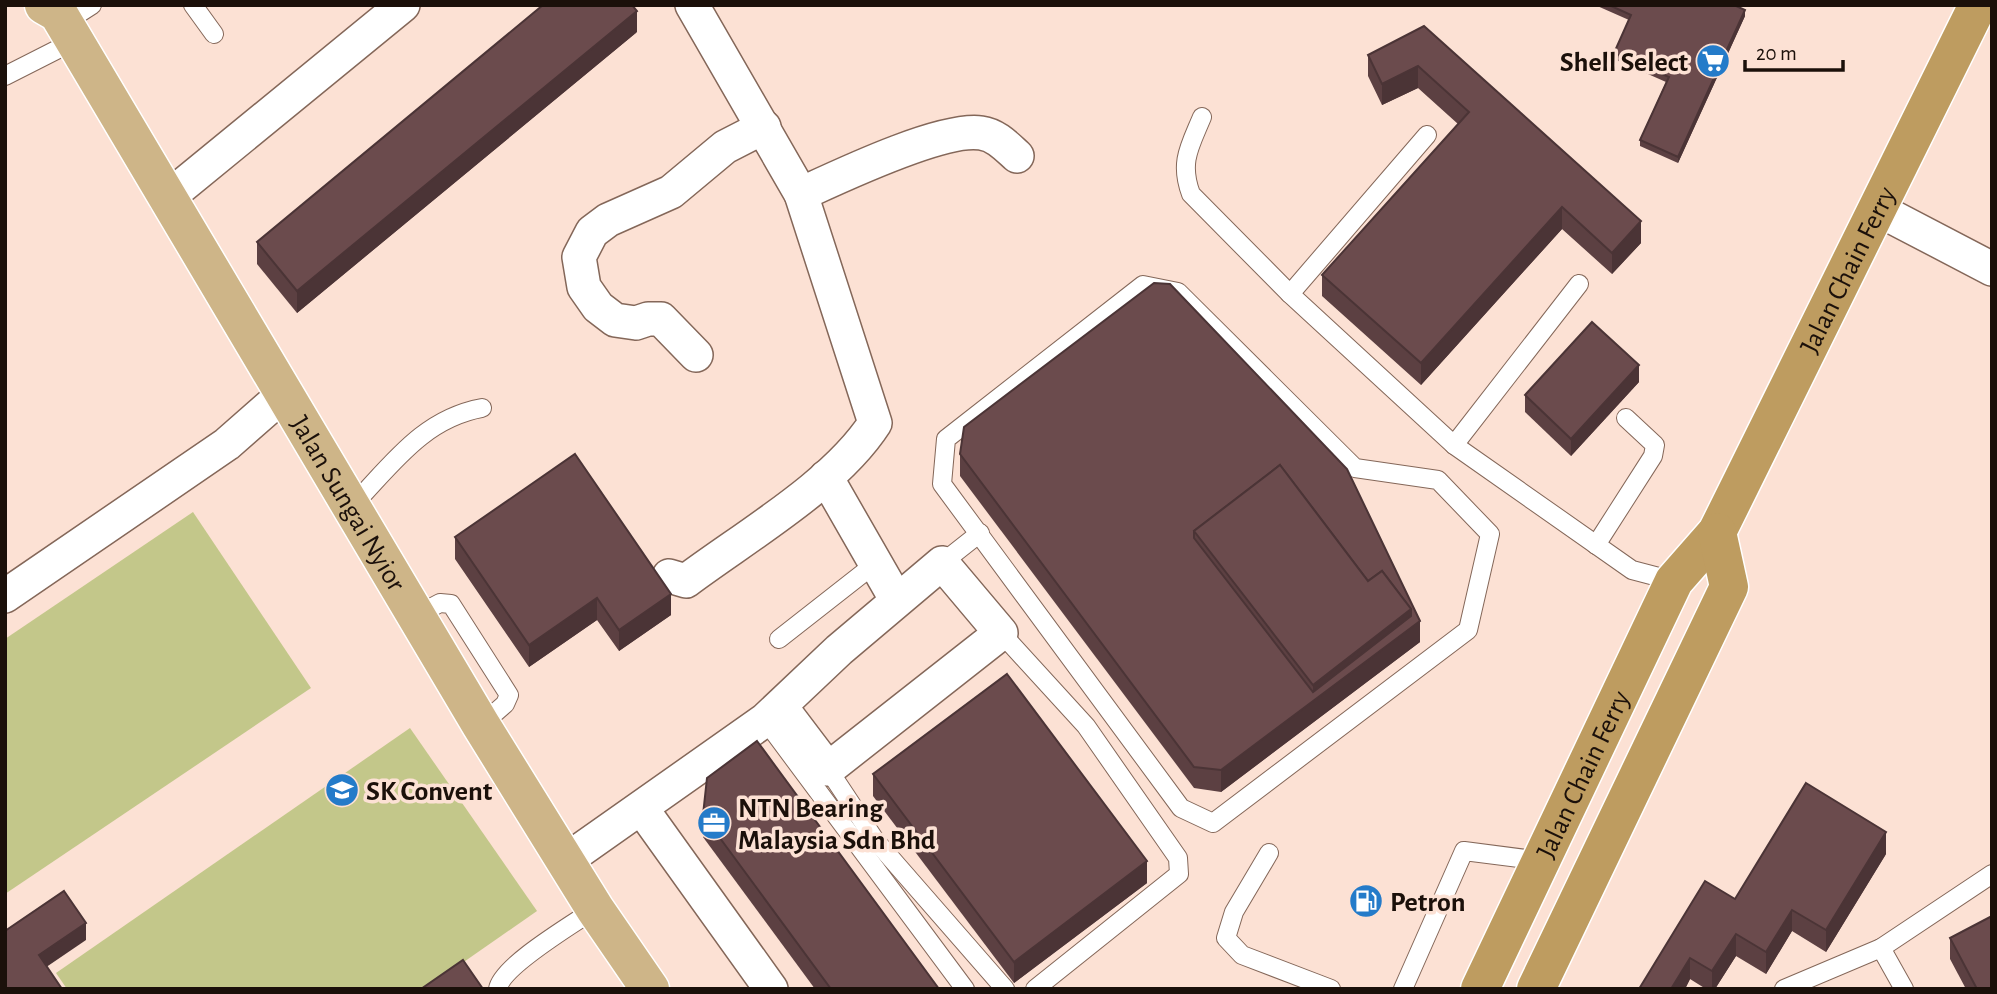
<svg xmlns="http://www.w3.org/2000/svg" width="1997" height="994" viewBox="0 0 1997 994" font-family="'Alegreya Sans',sans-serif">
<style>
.green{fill:#c3c78a}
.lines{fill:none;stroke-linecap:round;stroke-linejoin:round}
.service-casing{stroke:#846759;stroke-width:20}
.minor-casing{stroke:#846759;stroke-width:36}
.primary-casing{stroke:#fff;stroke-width:41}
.trunk-casing{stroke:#fff;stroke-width:41}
.service{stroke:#fff;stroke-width:18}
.minor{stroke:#fff;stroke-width:33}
.primary{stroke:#ceb588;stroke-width:38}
.trunk{stroke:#be9c60;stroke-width:38}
.wall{fill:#5c4042}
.shaded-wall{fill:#4b3436}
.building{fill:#6b4b4d;stroke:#4b3436;stroke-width:2;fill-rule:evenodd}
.labels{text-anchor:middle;stroke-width:7;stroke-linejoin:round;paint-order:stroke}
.poi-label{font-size:28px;font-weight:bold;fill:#1b100a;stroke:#fce1d4;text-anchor:start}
.street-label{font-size:28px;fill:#1b100a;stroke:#fce1d4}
</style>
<rect width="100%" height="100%" fill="#fce1d4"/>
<g class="green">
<polygon points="193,512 311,688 5,894 5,639"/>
<polygon points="410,728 537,911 425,989 67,989 56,973"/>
</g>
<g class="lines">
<g class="service-casing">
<g id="service">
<polyline points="193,5 214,34"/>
<polyline points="64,23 92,5"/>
<polyline points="5,76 74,41"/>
<path d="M 1202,117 C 1190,146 1179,162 1191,194 L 1290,294 L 1454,445 L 1632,570 L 1674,581"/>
<polygon points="1143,285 1178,292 1355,468 1438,480 1490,534 1468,630 1213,823 1181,808 942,484 946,439"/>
<polyline points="1290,294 1427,135"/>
<polyline points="1454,445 1579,284"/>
<path d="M 350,508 C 391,466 422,419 482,408"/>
<polyline points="1596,545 1653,456 1655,445 1626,418"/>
<polyline points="942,563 980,533"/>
<polyline points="415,616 440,603 451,604 509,695 505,704 481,725"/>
<polyline points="1001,633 1086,726 1178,858 1179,874 1035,989"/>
<polyline points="779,639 876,563"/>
<polyline points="765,720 965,989"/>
<polyline points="828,769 875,840 1005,989"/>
<polyline points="1269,853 1234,912 1226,938 1242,955 1331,989"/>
<polyline points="1881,948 1904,989"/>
<path d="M 498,989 C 501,966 575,923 595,909"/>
<polyline points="1403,989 1464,851 1542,861"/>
<polyline points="1784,989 1881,948 1992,874"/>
</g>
</g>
<g class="minor-casing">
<g id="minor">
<path d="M 801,194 C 838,177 942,127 981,133 C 996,135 1006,146 1017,156"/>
<polyline points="166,199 403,5"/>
<polyline points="1877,209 1992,269"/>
<polyline points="696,355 661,319 648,319 636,323 615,320 598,307 584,287 579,257 592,232 608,220 671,192 725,147 764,127"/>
<polyline points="826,477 896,599"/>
<path d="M 669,576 L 686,581 C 746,536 835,485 875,423 L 801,194 L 692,5"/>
<polyline points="5,596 227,444 284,394"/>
<polyline points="642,809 771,989"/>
<polyline points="565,861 765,720 839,650 942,563 1001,633 828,769 781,707"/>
</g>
</g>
<g class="primary-casing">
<g id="primary">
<path id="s1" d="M 44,5 L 58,13 L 481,725 L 595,909 L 650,989"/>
</g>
</g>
<g class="trunk-casing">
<g id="trunk">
<path id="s2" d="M 1480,989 L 1674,581 L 1717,532 L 1978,5"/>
<polyline points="1536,989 1729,587 1717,532"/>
</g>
</g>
<use href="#service" class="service"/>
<use href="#minor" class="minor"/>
<use href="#primary" class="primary"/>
<use href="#trunk" class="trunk"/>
</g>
<g class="wall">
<polygon points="1595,5 1734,5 1745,16 1678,163 1640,146 1640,140 1666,82 1614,59 1614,53 1629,20"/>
<polygon points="1424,26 1641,243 1612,274 1562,229 1421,385 1322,296 1322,275 1458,124 1418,88 1382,105 1368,76 1368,55"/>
<polygon points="637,32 297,313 257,264 257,242"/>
<polygon points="1154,283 1420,642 1221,792 1194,788 960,476 960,454"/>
<polygon points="1639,382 1571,456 1525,412 1525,395"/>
<polygon points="455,537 671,615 619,651 597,620 529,667 455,559"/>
<polygon points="873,774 1147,883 1014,983 873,796"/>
<polygon points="703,815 939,989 815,989 703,837"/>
<polygon points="1886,854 1826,952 1792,931 1766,974 1736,956 1715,989 1706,989 1690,979 1685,989 1639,989 1735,899"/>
<polygon points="1950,938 1992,989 1966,989 1950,959"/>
</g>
<g class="shaded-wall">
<polygon points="1745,10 1745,16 1678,163 1678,157"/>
<polygon points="637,11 637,32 297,313 297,291"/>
<polygon points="1418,66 1418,88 1382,105 1382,84"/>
<polygon points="1562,207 1562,229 1421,385 1421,363"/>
<polygon points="1641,221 1641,243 1612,274 1612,253"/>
<polygon points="1639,365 1639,382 1571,456 1571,439"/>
<polygon points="671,594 671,615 619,651 619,630"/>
<polygon points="597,598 597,620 529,667 529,645"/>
<polygon points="1411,609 1420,621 1420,642 1221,792 1221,770 1313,701 1313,685"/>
<polygon points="1886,832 1886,854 1826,952 1826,930"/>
<polygon points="1147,861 1147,883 1014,983 1014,962"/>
<polygon points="1792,910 1792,931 1766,974 1766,952"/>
<polygon points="86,923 86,940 39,972 39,955"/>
<polygon points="1736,934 1736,956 1715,989 1712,989 1712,971"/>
<polygon points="1690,958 1690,979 1685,989 1671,989"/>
</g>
<g class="building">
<polygon points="543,5 632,5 637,11 297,291 257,242"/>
<polygon points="1609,5 1734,5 1745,10 1678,157 1640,140 1669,77 1614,53 1631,15"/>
<polygon points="1424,26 1641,221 1612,253 1562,207 1421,363 1322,275 1469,112 1418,66 1382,84 1368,55"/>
<path d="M 1154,283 L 1170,284 L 1347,469 L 1420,621 L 1221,770 L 1194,767 L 960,454 L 964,427 ZM 1280,465 L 1368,581 L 1382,571 L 1411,609 L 1411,616 L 1313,692 L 1194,538 L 1194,531 Z"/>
<polygon points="1592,322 1639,365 1571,439 1525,395"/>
<polygon points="575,454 671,594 619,630 597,598 529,645 455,537"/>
<polygon points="1280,465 1368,581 1382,571 1411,609 1313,685 1194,531"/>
<polygon points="1007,674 1147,861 1014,962 873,774"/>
<polygon points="757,741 939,989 831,989 703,815 707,778"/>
<polygon points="1806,783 1886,832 1826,930 1792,910 1766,952 1736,934 1712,971 1690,958 1671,989 1639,989 1705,881 1735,899"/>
<polygon points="64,891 86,923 39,955 62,989 5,989 5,931"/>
<polygon points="1992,916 1992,989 1977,989 1950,938"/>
<polygon points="463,960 483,989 421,989"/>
</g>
<defs>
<g id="supermarket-disc" transform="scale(1.75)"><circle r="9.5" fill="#247bc9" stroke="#fce1d4"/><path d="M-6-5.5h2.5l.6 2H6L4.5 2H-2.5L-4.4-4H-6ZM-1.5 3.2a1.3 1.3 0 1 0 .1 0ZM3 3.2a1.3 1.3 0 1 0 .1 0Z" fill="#fff"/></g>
<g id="school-disc" transform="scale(1.75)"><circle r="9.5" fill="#247bc9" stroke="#fce1d4"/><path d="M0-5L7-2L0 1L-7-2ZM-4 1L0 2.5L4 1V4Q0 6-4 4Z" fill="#fff"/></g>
<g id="office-disc" transform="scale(1.75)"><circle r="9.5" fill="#247bc9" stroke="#fce1d4"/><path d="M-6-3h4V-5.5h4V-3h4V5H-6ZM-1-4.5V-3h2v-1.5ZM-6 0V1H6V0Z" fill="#fff"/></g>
<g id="fuel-disc" transform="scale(1.75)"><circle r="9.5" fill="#247bc9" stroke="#fce1d4"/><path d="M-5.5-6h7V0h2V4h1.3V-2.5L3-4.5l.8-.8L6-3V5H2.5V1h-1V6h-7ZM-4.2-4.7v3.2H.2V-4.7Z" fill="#fff"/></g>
</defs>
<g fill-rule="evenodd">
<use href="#supermarket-disc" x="1713" y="61"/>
<use href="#school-disc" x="342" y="790"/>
<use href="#office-disc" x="714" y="823"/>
<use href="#fuel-disc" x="1366" y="901"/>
</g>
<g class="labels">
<g class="poi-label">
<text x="1688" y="71" text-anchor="end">Shell Select</text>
<text x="366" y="800">SK Convent</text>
<text x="738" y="817">NTN Bearing<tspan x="738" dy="32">Malaysia Sdn Bhd</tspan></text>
<text x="1390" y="911">Petron</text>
</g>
<g class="street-label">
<text dy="10" stroke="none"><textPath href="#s2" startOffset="810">Jalan Chain Ferry</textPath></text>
<text dy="10" stroke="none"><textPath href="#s1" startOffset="586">Jalan Sungai Nyior</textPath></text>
<text dy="10" stroke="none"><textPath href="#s2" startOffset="238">Jalan Chain Ferry</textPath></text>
</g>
</g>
<rect width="1997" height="994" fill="none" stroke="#1b100a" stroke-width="14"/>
<path d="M1745 60v10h98v-10" fill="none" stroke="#1b100a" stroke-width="3.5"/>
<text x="1756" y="60" font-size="21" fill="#1b100a" stroke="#fce1d4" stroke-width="5" paint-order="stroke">20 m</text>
</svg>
